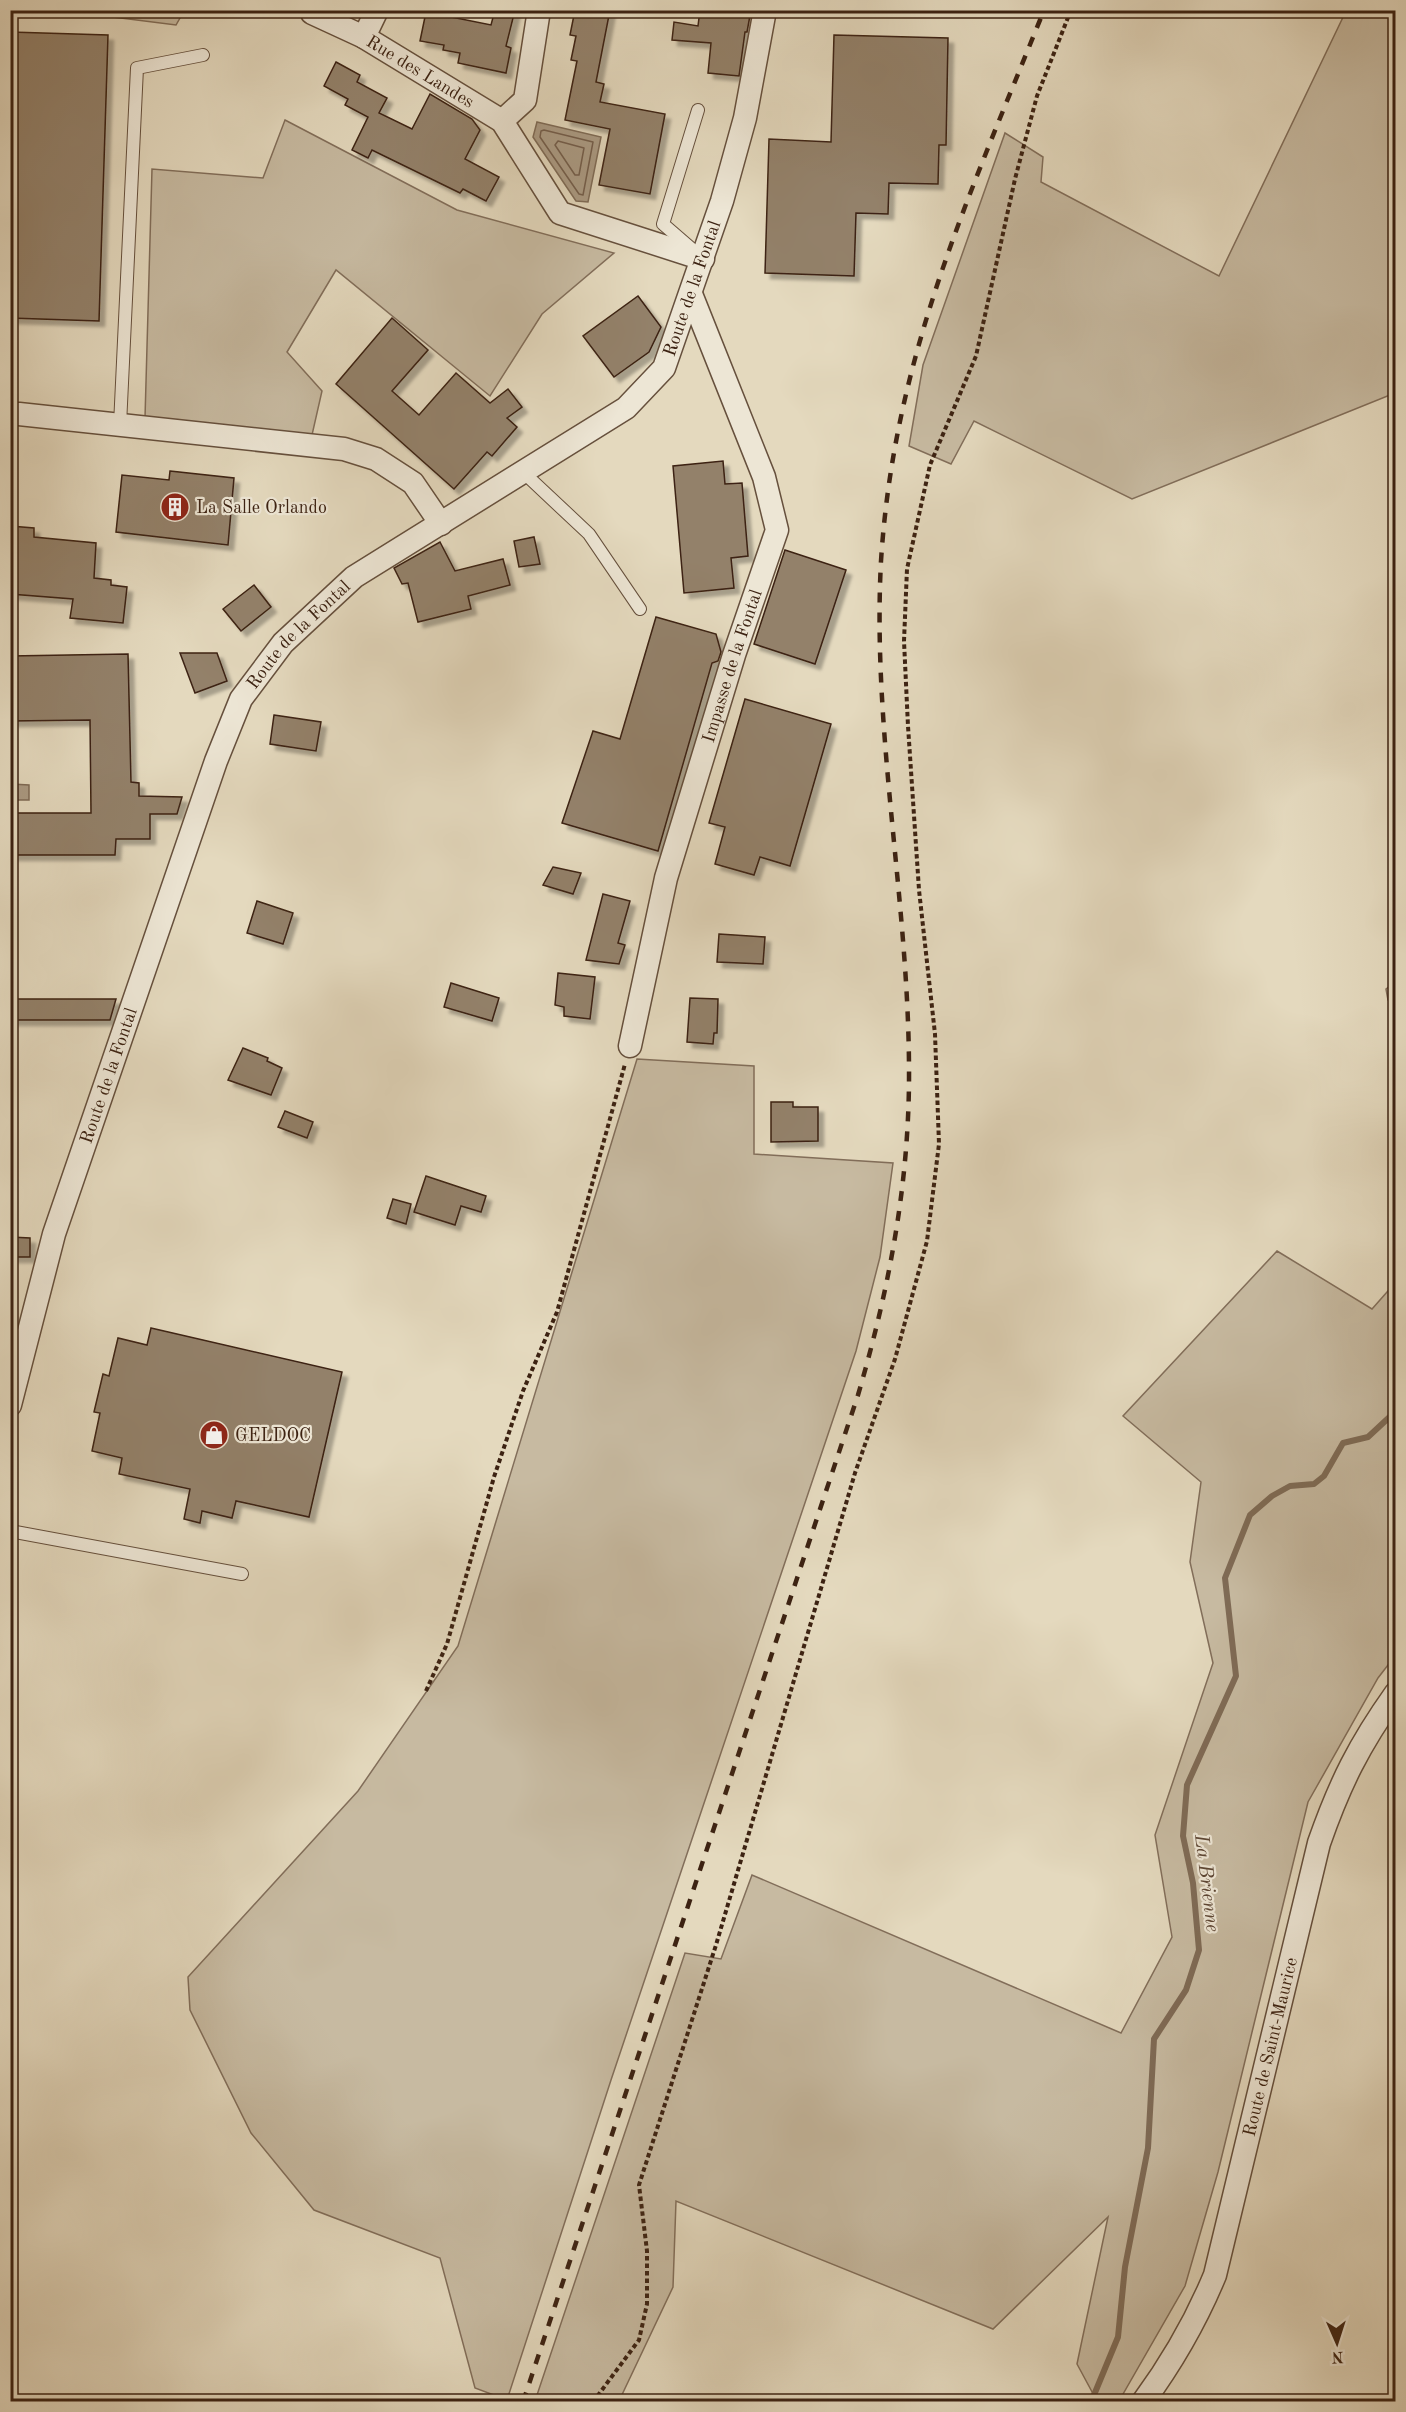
<svg xmlns="http://www.w3.org/2000/svg" width="1406" height="2412" viewBox="0 0 1406 2412" font-family="'Old Standard TT',serif">
<style>
.green{fill:#c7baa1;stroke:#826e5a;stroke-width:1.5}
.water{fill:#ab9b84;stroke:#7f6b56;stroke-width:1.5}
.lines{fill:none;stroke-linecap:round;stroke-linejoin:round}
.shore{stroke:#745e4b;stroke-width:1.5}
.stream{stroke:#7f6b56;stroke-width:6}
.building{fill:#93816b;stroke:#3c2212;stroke-width:1.5;filter:url(#shadow)}
.lane-casing{stroke:#66503d;stroke-width:14}
.street-casing{stroke:#66503d;stroke-width:25}
.path{stroke:#3c2212;stroke-width:4;stroke-dasharray:4.5 3;stroke-linecap:butt}
.lane{stroke:#ede6d5;stroke-width:12}
.street{stroke:#ede6d5;stroke-width:22}
.rail{stroke:#3c2212;stroke-width:4.5;stroke-dasharray:10 10;stroke-linecap:butt}
.labels{text-anchor:middle;stroke-width:4.5;stroke-linejoin:round;paint-order:stroke}
.street-label{font-size:18px;fill:#3c2212;stroke:#ede6d5}
.poi-label{font-size:18px;fill:#3c2212;stroke:#ede6d5;text-anchor:start}
.water-label{font-size:20px;font-style:italic;fill:#5d4634;stroke:#ede6d5}
</style>
<defs>
<filter id="shadow"><feDropShadow dx="5.5" dy="5.5" stdDeviation="1.5" flood-color="#0004"/></filter>
</defs>
<rect width="100%" height="100%" fill="#e4d9be"/>
<filter id="stains"><feTurbulence type="fractalNoise" baseFrequency=".00333" numOctaves="4"/><feColorMatrix values="0 0 0 0 .2 0 0 0 0 .09 0 0 0 0 .02 0 0 0 .5 -.17"/></filter>
<radialGradient id="worn" r=".72"><stop offset=".6" stop-color="#630" stop-opacity="0"/><stop offset="1" stop-color="#630" stop-opacity=".3"/></radialGradient>
<g class="green">
<polygon points="65,11 184,11 176,25"/>
<polygon points="1346,11 1395,11 1395,393 1132,499 974,421 951,464 909,446 923,365 1005,133 1043,157 1041,182 1219,276"/>
<polygon points="285,120 457,210 614,253 542,314 490,396 336,270 287,352 322,391 312,435 145,418 152,169 263,178"/>
<polygon points="1395,982 1395,1003 1388,1000 1386,989"/>
<polygon points="637,1059 754,1066 754,1154 893,1163 880,1257 856,1351 611,2080 507,2400 475,2388 440,2258 314,2210 251,2133 190,2010 188,1977 358,1791 458,1646"/>
<polygon points="1277,1251 1372,1309 1395,1283 1395,1656 1378,1678 1308,1802 1218,2172 1185,2286 1119,2401 1097,2401 1077,2364 1108,2217 993,2329 676,2201 673,2287 619,2401 535,2401 685,1953 721,1959 752,1875 1121,2033 1172,1937 1155,1835 1213,1663 1190,1562 1201,1482 1123,1416"/>
</g>
<g class="water">
<polygon points="537,122 601,137 588,202 576,201 533,137"/>
<polygon points="11,784 29,785 29,800 11,800"/>
</g>
<g class="lines">
<g class="shore">
<polygon points="544,130 593,142 583,195 579,194 540,137 541,131"/>
<polygon points="558,141 584,148 579,175 575,175 555,145"/>
</g>
<polyline class="stream" points="1086,2402 1094,2395 1118,2337 1125,2267 1148,2148 1154,2039 1186,1990 1199,1950 1193,1883 1183,1836 1187,1785 1236,1676 1225,1578 1250,1515 1272,1496 1290,1486 1314,1484 1324,1476 1343,1443 1368,1437 1396,1411"/>
</g>
<g class="building">
<polygon points="495,10 515,10 506,46 511,48 506,73 458,63 460,53 443,50 444,45 420,41 426,12 491,25"/>
<polygon points="575,10 610,10 596,82 604,84 600,102 665,114 650,194 599,185 610,129 565,120 577,61 571,60 576,36 570,35"/>
<polygon points="700,10 751,10 747,32 745,32 739,76 708,73 711,43 672,40 674,22 698,26"/>
<polygon points="10,32 108,35 99,321 10,318"/>
<polygon points="834,35 948,38 946,145 939,145 938,184 889,183 888,214 856,213 854,276 765,273 769,139 831,142"/>
<polygon points="336,62 360,75 357,82 387,98 379,113 412,129 430,94 472,119 480,130 465,159 499,177 486,201 463,189 460,193 372,150 368,158 352,150 368,117 345,105 348,99 324,86"/>
<polygon points="638,296 661,327 649,352 614,377 583,336"/>
<polygon points="392,318 428,350 392,391 419,415 456,373 490,403 508,389 522,407 507,418 517,427 492,456 487,452 454,489 336,384"/>
<polygon points="723,461 725,484 742,483 748,556 731,558 734,588 684,593 673,466"/>
<polygon points="170,471 234,478 228,545 116,532 122,475 169,480"/>
<polygon points="10,526 34,528 34,537 96,543 94,578 111,580 111,585 127,587 123,623 70,618 73,599 10,594"/>
<polygon points="534,537 540,564 519,567 514,541"/>
<polygon points="440,542 455,571 503,559 510,585 468,596 471,609 418,622 408,583 402,584 394,568"/>
<polygon points="785,550 846,570 815,664 754,644"/>
<polygon points="254,585 271,607 241,631 223,609"/>
<polygon points="656,617 716,634 721,652 718,661 712,663 658,851 562,823 593,731 620,739"/>
<polygon points="180,653 217,653 227,681 195,693"/>
<polygon points="128,654 131,782 139,783 139,796 182,797 177,814 150,814 150,839 116,839 115,855 10,855 10,813 91,813 90,720 10,721 10,656"/>
<polygon points="745,699 831,724 790,866 760,857 754,875 715,864 725,827 709,823"/>
<polygon points="274,715 321,722 316,751 270,744"/>
<polygon points="553,867 581,873 573,894 543,885"/>
<polygon points="603,894 630,901 618,943 625,945 619,964 586,960"/>
<polygon points="257,901 293,913 283,944 247,933"/>
<polygon points="719,934 765,937 763,964 717,962"/>
<polygon points="558,973 595,977 590,1019 564,1016 564,1007 555,1005"/>
<polygon points="451,983 499,998 492,1021 444,1007"/>
<polygon points="690,998 718,999 717,1033 714,1033 713,1044 687,1042"/>
<polygon points="10,999 116,999 110,1020 10,1020"/>
<polygon points="243,1048 268,1058 267,1061 282,1068 271,1095 228,1080"/>
<polygon points="771,1102 793,1102 793,1107 818,1107 818,1141 771,1142"/>
<polygon points="285,1111 313,1122 307,1138 278,1127"/>
<polygon points="426,1176 486,1196 481,1212 461,1206 455,1225 414,1212"/>
<polygon points="393,1199 411,1204 406,1224 387,1218"/>
<polygon points="10,1237 30,1238 30,1257 10,1257"/>
<polygon points="151,1328 342,1372 309,1517 236,1501 232,1518 202,1511 200,1523 184,1519 190,1489 119,1474 122,1458 92,1451 100,1413 94,1412 103,1374 109,1376 118,1338 147,1345"/>
</g>
<g class="lines">
<g class="lane-casing">
<g id="lane">
<polyline points="693,250 663,224 698,110"/>
<polyline points="120,425 137,68 203,55"/>
<polyline points="523,472 589,534 640,609"/>
<polyline points="10,1531 242,1574"/>
</g>
</g>
<g class="street-casing">
<g id="street">
<path id="s1" d="M 377,10 L 364,37 L 502,121 L 560,213 L 703,259"/>
<polyline points="312,13 364,37"/>
<polyline points="502,121 525,100 539,10"/>
<polyline points="19,414 344,449 376,459 413,483 441,524"/>
<path id="s2" d="M 630,1046 L 666,878 L 734,655 L 777,530 L 764,477 L 691,294"/>
<path id="s3" d="M 10,1405 L 54,1234 L 216,761 L 241,699 L 283,643 L 354,577 L 626,408 L 664,368 L 722,201 L 745,118 L 765,10"/>
<path id="s4" d="M 1143,2402 C 1173,2361 1196,2321 1215,2275 L 1319,1843 C 1340,1783 1359,1745 1396,1693"/>
</g>
</g>
<g class="path">
<polyline points="426,1691 447,1644 494,1477 523,1391 557,1312 625,1064"/>
<polyline points="593,2402 639,2340 647,2304 647,2251 639,2185 716,1945 855,1473 895,1359 927,1241 939,1144 935,1034 919,890 908,726 904,641 907,569 930,465 976,356 1015,179 1037,96 1071,10"/>
</g>
<use href="#lane" class="lane"/>
<use href="#street" class="street"/>
<path class="rail" d="M 523,2402 L 858,1395 C 890,1286 910,1179 909,1066 C 908,897 872,730 881,561 C 894,356 969,197 1044,10"/>
</g>
<defs>
<g id="building-disc" transform="scale(1.5)"><circle r="9.5" fill="#8f2418" stroke="#ede6d5"/><path d="M-4-6H4V6H1V3H-1V6H-4ZM-2.5-4.3h1.7v1.8h-1.7ZM.8-4.3h1.7v1.8H.8ZM-2.5-1h1.7V.8h-1.7ZM.8-1h1.7V.8H.8Z" fill="#fff"/></g>
<g id="shop-disc" transform="scale(1.5)"><circle r="9.5" fill="#8f2418" stroke="#ede6d5"/><path d="M-5-2.5h2.3a2.7 3.5 0 0 1 5.4 0H5L5.5 6h-11ZM-1.5-2.5h3a1.5 2.3 0 0 0-3 0Z" fill="#fff"/></g>
</defs>
<g fill-rule="evenodd">
<use href="#building-disc" x="175" y="507"/>
<use href="#shop-disc" x="214" y="1435"/>
</g>
<g class="labels">
<g class="street-label">
<text dy="6" stroke="none"><textPath href="#s1" startOffset="96">Rue des Landes</textPath></text>
<text dy="6" stroke="none"><textPath href="#s3" startOffset="1370">Route de la Fontal</textPath></text>
<text dy="6" stroke="none"><textPath href="#s3" startOffset="830">Route de la Fontal</textPath></text>
<text dy="6" stroke="none"><textPath href="#s2" startOffset="394">Impasse de la Fontal</textPath></text>
<text dy="6" stroke="none"><textPath href="#s3" startOffset="344">Route de la Fontal</textPath></text>
<text dy="6" stroke="none"><textPath href="#s4" startOffset="381">Route de Saint-Maurice</textPath></text>
</g>
<g class="poi-label">
<text x="196" y="513">La Salle Orlando</text>
<text x="235" y="1441">GELDOC</text>
</g>
<g class="water-label">
<text transform="translate(1208 1883) rotate(83)" y="7">La Brienne</text>
</g>
</g>
<rect width="1406" height="2412" fill="none" stroke="#e4d9be" stroke-width="36"/>
<rect x="12" y="12" width="1382" height="2388" fill="none" stroke="#3c2212" stroke-width="3"/>
<rect x="18" y="18" width="1370" height="2376" fill="none" stroke="#3c2212" stroke-width="1.5"/>
<g transform="translate(1337 2343) rotate(177)" stroke="#ede6d5" stroke-width="4.5" paint-order="stroke">
<path d="M0-4.5L10 22L0 15L-10 22Z" fill="#3c2212"/>
<text y="-9" font-size="16" font-weight="bold" text-anchor="middle" fill="#3c2212">N</text>
</g>
<rect width="100%" height="100%" filter="url(#stains)"/>
<rect width="100%" height="100%" fill="url(#worn)"/>
</svg>
